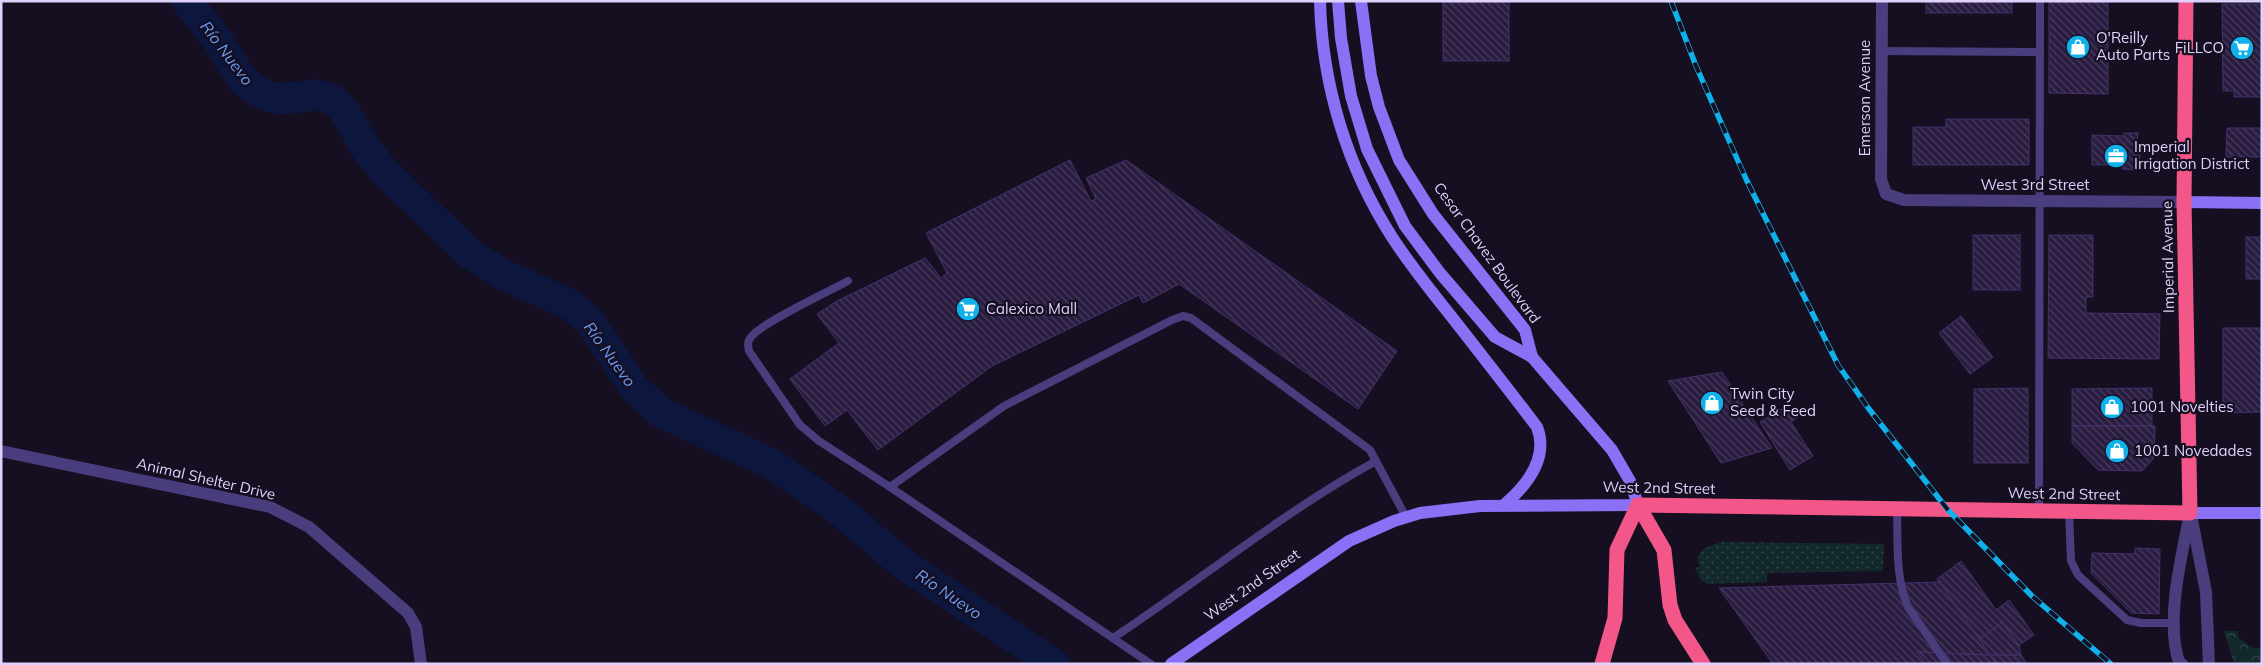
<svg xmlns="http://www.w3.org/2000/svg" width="2263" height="665" viewBox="0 0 2263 665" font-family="Mulish,sans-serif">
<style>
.grass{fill:url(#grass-dots)}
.park{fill:url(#park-crowns)}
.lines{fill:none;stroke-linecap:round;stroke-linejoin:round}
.river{stroke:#0d163c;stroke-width:31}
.building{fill:url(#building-back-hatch);stroke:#45306b}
.lane{stroke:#4a3d7d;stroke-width:8}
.street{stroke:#4a3d7d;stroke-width:12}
.secondary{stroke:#8970f5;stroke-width:12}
.highway{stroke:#f35688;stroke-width:15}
.rail-casing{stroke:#10b1ea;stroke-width:5.5}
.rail{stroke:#150f21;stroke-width:4;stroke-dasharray:11;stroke-linecap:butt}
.labels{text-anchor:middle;stroke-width:4.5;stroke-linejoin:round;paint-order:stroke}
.poi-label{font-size:15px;fill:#ded2fc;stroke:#150f21;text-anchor:start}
.street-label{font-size:15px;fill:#ded2fc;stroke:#150f21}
.water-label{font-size:16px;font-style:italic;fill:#689df5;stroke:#150f21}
</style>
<defs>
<pattern id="grass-dots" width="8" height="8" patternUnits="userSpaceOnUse" patternTransform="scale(1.25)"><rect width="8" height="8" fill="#12282b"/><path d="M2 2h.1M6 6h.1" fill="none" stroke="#34464b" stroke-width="1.8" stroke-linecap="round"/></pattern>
<pattern id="park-crowns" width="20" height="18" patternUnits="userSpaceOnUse" patternTransform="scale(1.25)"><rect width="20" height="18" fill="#12282b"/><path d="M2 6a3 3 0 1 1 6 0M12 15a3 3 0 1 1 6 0" fill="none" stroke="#34464b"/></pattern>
<pattern id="building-back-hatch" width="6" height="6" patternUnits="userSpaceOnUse" patternTransform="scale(1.25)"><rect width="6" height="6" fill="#2a1c41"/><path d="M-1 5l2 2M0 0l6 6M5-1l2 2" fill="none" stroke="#483c5d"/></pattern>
</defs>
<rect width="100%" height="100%" fill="#150f21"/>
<path class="grass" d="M 1723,542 L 1884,544 L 1883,571 L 1767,573 L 1767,582 L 1707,584 L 1700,579 L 1695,568 L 1700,567 C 1700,565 1698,562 1698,559 C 1698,548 1715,544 1723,542 Z"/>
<polygon class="park" points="2224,631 2238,631 2239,638 2253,648 2262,648 2262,664 2234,664"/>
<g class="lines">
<polyline class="river" points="187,1 216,38 243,80 254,89 268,96 283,99 315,95 327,97 336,102 345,112 365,147 384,171 469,253 502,274 571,305 590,322 634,388 660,412 772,464 838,509 906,566 1054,664"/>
</g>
<g class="building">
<rect x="1443" y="1" width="66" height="60"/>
<rect x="1926" y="1" width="86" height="12"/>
<polygon points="2049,1 2108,1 2108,94 2049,93"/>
<polygon points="2222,4 2262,4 2262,97 2234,97 2234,91 2223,91"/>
<polygon points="1946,119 2029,119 2029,165 1913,165 1913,127 1946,127"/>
<polygon points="2227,128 2262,128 2262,157 2226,157"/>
<polygon points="2124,133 2138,133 2137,147 2140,147 2140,170 2122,169 2122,165 2092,165 2092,135 2124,136"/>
<polygon points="1070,160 1091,201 1096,199 1086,178 1126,160 1397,351 1358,409 1179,284 1143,303 1139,295 992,366 878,450 847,410 825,426 790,379 839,343 817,314 837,301 925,258 941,278 947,273 926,233"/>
<rect x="1973" y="235" width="47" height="55"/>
<polygon points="2049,235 2093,235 2093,297 2086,297 2086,313 2160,314 2159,359 2048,358"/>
<rect x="2246" y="237" width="16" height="42"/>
<polygon points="1961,316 1993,357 1970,374 1939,333"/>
<polygon points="2223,328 2262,328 2262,412 2223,413"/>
<polygon points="1722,372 1756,424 1772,448 1721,463 1668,381"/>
<polygon points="2028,388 2028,463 1974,463 1974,389"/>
<polygon points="2152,388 2152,426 2072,426 2072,389"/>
<polygon points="1788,405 1798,417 1791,422 1813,456 1790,470 1760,422"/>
<polygon points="2072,426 2155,426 2154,458 2142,471 2098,470 2072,443"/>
<polygon points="2135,548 2160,549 2159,614 2131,613 2091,573 2092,553 2135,554"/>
<polygon points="1961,561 1996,610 2009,600 2034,635 2019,645 2002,623 1979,639 1937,579"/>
<polygon points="1940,582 1990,655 1917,652 1926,664 1773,664 1719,588"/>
<polygon points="2002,623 2019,645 2021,655 1990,655 1979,639"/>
<polygon points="1917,652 1990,655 1996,664 1926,664"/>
<polygon points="1990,655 2021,655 2027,664 1996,664"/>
</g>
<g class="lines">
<g class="lane">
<polyline points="1881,51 2040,52"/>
<path d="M 848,281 C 830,291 761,323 751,337 C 747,342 748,345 749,351 L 800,425 L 819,441 L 890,487 L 1151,664"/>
<polyline points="890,487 1004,406 1172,320 1183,316 1191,318 1370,450 1406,517"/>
<path d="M 1897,510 C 1898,542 1895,577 1908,607 L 1947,664"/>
<polyline points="2039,511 2040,1"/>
<polyline points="2069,511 2071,561 2078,575 2127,620 2141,623 2175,623"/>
<path d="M 1113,638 C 1201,580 1283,512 1376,461"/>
</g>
<g class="street">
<polyline points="1882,1 1881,179 1886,194 1904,200 2184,202"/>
<polyline points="1,451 270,507 309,527 408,613 416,627 421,664"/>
<polyline points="2192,520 2206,592 2209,664"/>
<path d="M 2182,664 L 2179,662 C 2165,620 2182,555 2190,513"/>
</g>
<g class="secondary">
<path d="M 1320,1 C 1322,85 1347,167 1392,237 C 1410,265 1431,291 1451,316 C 1480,353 1509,390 1537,427 C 1549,458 1527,485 1505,504"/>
<polyline points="1361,1 1371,76 1379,107 1399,160 1433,214 1525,330 1532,357"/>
<polyline points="2184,202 2262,203"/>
<polyline points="2190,513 2262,513"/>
<polyline points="1171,664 1349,541 1394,521 1420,513 1480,506 1638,505 1630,481 1612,450 1532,357 1495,337 1440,273 1405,226 1367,149 1351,96 1341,38 1338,1"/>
</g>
<g class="highway">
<polyline points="1638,505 2190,513 2184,202 2186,1"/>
<polyline points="1638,505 1664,550 1670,605 1675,620 1703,664"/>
<polyline points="1602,664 1615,618 1617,550 1638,505"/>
</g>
<g class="rail-casing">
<polyline id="rail" points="1671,1 1696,66 1746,179 1838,365 1869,409 1948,510 2032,596 2111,664"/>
</g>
<use href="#rail" class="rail"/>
</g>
<defs>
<g id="shop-disc" transform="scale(1.25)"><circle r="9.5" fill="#10b1ea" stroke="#150f21"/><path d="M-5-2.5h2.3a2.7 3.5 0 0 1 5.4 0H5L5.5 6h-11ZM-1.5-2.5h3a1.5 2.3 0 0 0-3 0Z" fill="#fff"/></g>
<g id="supermarket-disc" transform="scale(1.25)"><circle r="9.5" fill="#10b1ea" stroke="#150f21"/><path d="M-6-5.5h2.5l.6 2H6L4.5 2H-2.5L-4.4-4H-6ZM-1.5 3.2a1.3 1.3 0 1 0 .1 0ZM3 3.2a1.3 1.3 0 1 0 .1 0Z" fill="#fff"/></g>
<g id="office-disc" transform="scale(1.25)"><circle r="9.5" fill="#10b1ea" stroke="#150f21"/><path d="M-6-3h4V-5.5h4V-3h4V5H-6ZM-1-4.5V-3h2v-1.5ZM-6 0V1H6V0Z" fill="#fff"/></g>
</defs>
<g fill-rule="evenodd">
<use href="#shop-disc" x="2078" y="47"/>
<use href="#supermarket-disc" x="2242" y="48"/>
<use href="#office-disc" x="2116" y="156"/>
<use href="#supermarket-disc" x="968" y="309"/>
<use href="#shop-disc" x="1712" y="403"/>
<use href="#shop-disc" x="2112" y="407"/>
<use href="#shop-disc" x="2117" y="451"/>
</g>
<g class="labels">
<g class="poi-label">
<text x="2096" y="43">O'Reilly<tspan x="2096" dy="17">Auto Parts</tspan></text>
<text x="2224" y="53" text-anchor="end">FiLLCO</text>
<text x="2134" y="152">Imperial<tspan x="2134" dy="17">Irrigation District</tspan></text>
<text x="986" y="314">Calexico Mall</text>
<text x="1730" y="399">Twin City<tspan x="1730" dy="17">Seed &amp; Feed</tspan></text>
<text x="2130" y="412">1001 Novelties</text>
<text x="2134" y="456">1001 Novedades</text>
</g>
<g class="street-label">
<text transform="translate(1865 98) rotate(-90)" y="5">Emerson Avenue</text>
<text x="2035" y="190">West 3rd Street</text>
<text transform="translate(1487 253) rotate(54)" y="5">Cesar Chavez Boulevard</text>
<text transform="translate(2168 257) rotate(-91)" y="5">Imperial Avenue</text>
<text transform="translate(206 479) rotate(13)" y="5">Animal Shelter Drive</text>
<text transform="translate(1659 488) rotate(1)" y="5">West 2nd Street</text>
<text transform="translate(2064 494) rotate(1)" y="5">West 2nd Street</text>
<text transform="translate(1252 585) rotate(-35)" y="5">West 2nd Street</text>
</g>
<g class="water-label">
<text transform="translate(227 53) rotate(53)" y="6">Río Nuevo</text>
<text transform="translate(610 354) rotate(54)" y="6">Río Nuevo</text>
<text transform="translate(949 594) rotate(34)" y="6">Río Nuevo</text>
</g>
</g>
<rect width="2263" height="665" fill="none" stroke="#ded2fc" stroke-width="5"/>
</svg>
